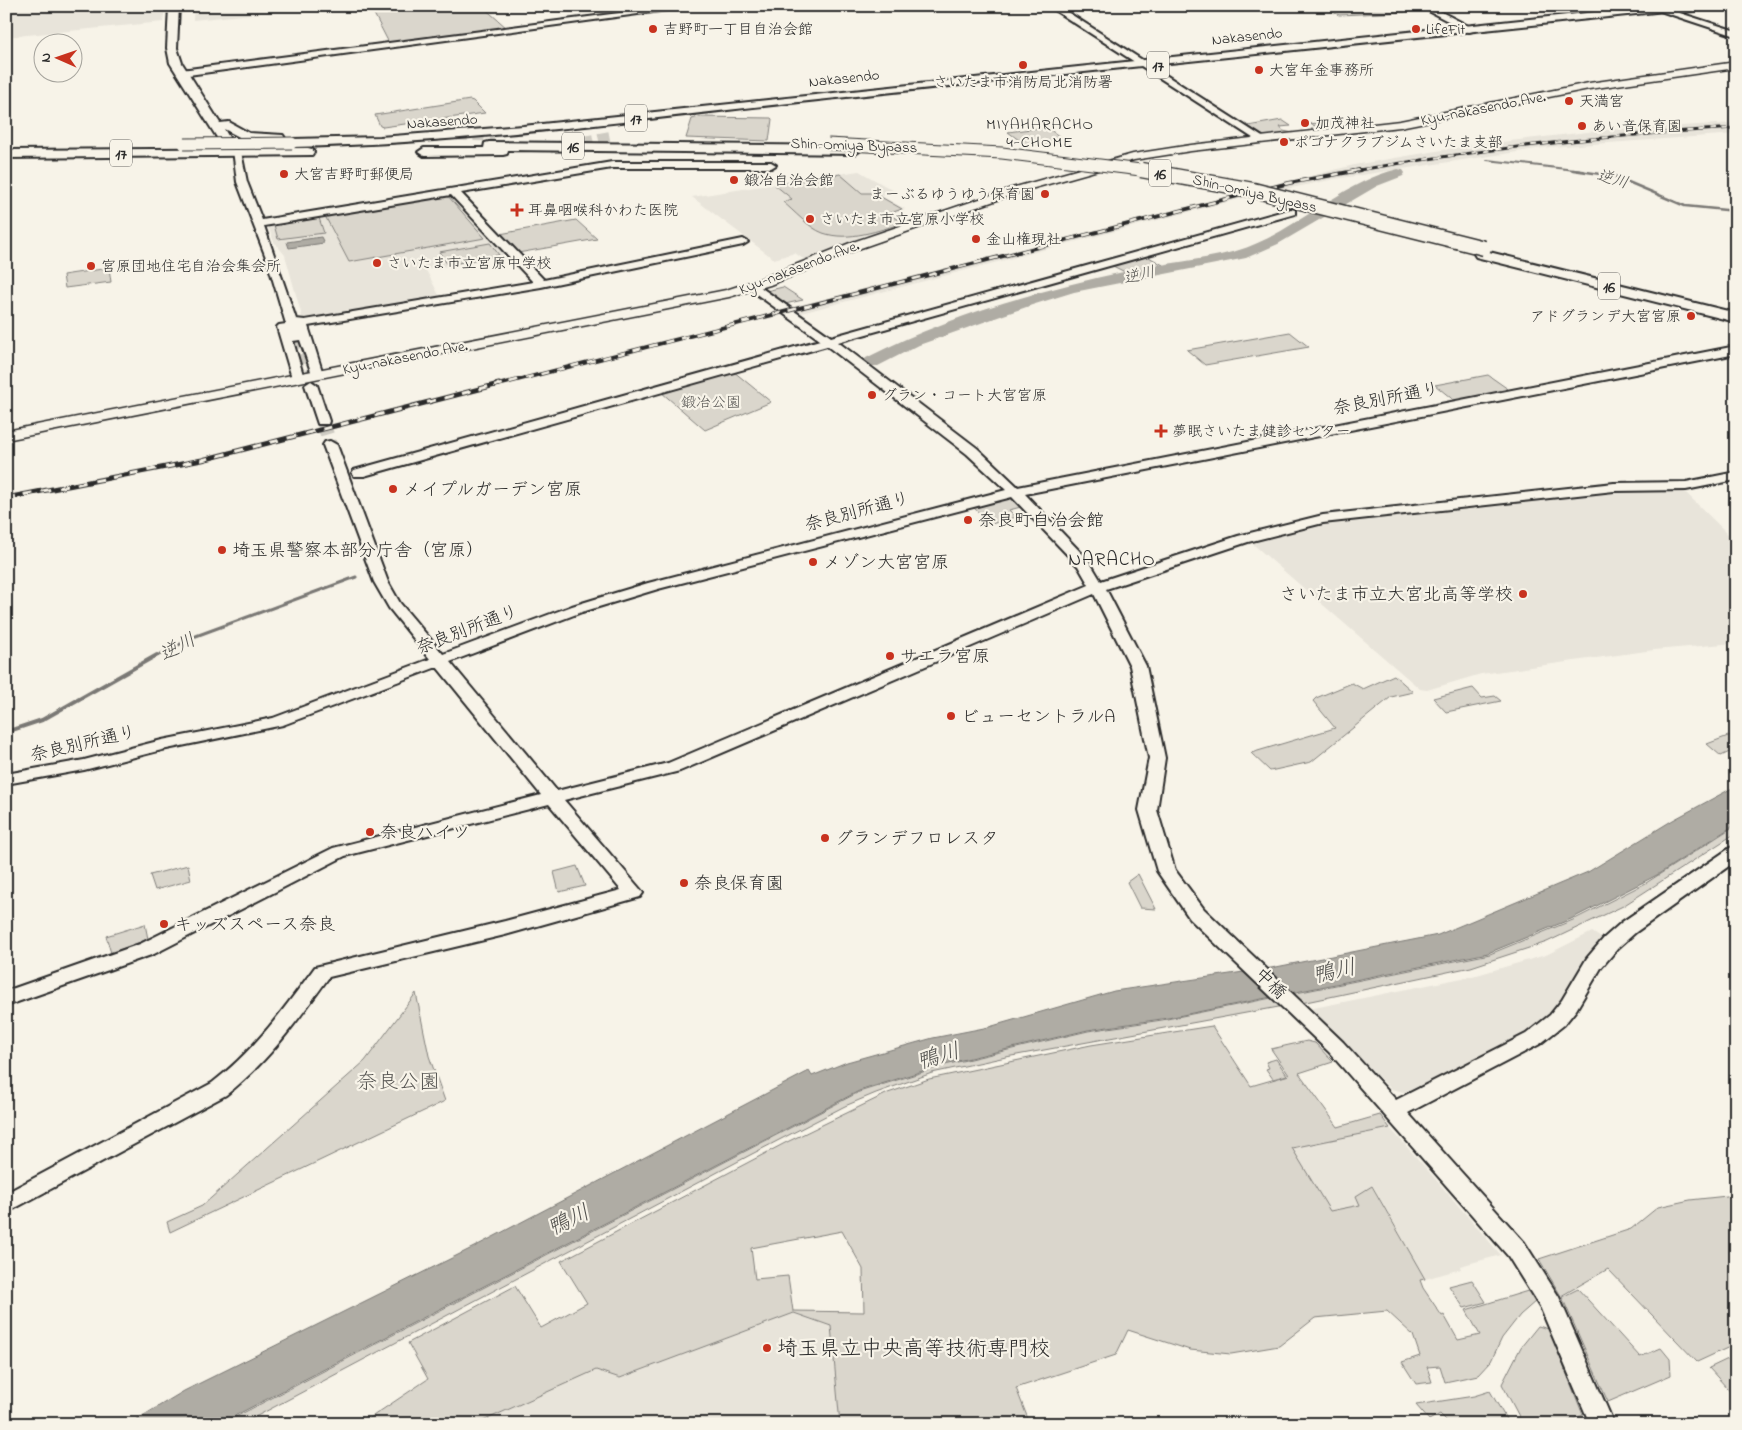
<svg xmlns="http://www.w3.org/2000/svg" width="1742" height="1430" viewBox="0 0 1742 1430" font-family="'Indie Flower','Klee One',sans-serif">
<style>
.built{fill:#e8e4da}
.green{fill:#dad6cc;stroke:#82807c;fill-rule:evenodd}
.water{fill:#afaca4;stroke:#7a7874}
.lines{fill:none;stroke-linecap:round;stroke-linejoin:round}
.stream-far3{stroke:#7a7874;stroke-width:2}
.stream-far2{stroke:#7a7874;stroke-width:2.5}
.stream-far1{stroke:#7a7874;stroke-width:3}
.stream{stroke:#7a7874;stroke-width:4}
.river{fill:#afaca4;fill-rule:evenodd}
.tertiary-tunnel-far1{stroke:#cecbc2;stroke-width:11;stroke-dasharray:11 5.5;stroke-linecap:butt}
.tertiary-tunnel{stroke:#cecbc2;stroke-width:14;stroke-dasharray:14 7;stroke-linecap:butt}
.trunk-tunnel{stroke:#cecbc2;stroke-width:11;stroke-dasharray:11 5.5;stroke-linecap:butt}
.tertiary-casing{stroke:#2b2b2b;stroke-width:4}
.secondary-casing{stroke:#2b2b2b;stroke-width:3}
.trunk-casing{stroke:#2b2b2b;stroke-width:4}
.tertiary{fill:#f7f3e8;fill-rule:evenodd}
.secondary{fill:#f7f3e8;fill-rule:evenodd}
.trunk{fill:#f7f3e8;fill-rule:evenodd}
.rail-far2-casing{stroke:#2b2b2b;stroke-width:3}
.rail-far1-casing{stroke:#2b2b2b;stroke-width:4}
.rail-casing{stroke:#2b2b2b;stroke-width:5}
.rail-far2{stroke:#f7f3e8;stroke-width:2;stroke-dasharray:6;stroke-linecap:butt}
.rail-far1{stroke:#f7f3e8;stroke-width:2.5;stroke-dasharray:8;stroke-linecap:butt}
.rail{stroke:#f7f3e8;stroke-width:3;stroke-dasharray:9;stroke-linecap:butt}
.trunk-bridge-far1-casing{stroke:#2b2b2b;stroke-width:13;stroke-linecap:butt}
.trunk-bridge-casing{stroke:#2b2b2b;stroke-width:17;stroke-linecap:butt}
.trunk-bridge-far1{stroke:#f7f3e8;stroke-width:11}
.trunk-bridge{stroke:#f7f3e8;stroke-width:14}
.poi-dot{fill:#c8321e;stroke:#f7f3e8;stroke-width:2}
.labels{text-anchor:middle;stroke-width:4.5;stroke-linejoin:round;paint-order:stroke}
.far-poi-label{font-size:15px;fill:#2b2b2b;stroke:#f7f3e8;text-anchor:start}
.far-street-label{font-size:15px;fill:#2b2b2b;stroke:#f7f3e8}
.far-park-label{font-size:15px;fill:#575653;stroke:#f7f3e8}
.shield{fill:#f7f3e8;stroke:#686764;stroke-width:1}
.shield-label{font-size:16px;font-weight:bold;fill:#2b2b2b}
.far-neighbourhood-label{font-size:16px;letter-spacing:1px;fill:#2b2b2b;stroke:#f7f3e8}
.far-water-label{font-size:16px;font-style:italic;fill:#53524f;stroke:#f7f3e8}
.street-label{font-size:18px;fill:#2b2b2b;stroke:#f7f3e8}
.poi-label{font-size:18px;fill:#2b2b2b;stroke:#f7f3e8;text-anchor:start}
.neighbourhood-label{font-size:19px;letter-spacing:1px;fill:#2b2b2b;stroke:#f7f3e8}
.water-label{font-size:19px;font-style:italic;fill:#53524f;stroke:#f7f3e8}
.near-park-label{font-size:21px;fill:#575653;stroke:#f7f3e8}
.near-poi-label{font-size:21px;fill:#2b2b2b;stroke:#f7f3e8;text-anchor:start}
.near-water-label{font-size:22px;font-style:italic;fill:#53524f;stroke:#f7f3e8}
</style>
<rect width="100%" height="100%" fill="#f7f3e8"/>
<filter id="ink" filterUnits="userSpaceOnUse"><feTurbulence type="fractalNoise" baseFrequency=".02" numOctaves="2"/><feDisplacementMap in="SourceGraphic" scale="10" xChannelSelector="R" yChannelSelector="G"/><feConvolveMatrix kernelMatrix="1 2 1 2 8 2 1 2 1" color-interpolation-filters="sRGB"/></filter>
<g filter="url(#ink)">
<g class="built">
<polygon points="6,6 165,6 163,22 6,37"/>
<polygon points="194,6 330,6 193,20"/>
<polygon points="1736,123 1736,134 1550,147 1334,179 1239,199 801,313 792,307 1354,165 1466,146 1605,130"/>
<polygon points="859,171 896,192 881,196 905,209 890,215 907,223 870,236 865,235 860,237 864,239 806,261 795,253 774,259 692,197"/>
<polygon points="450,193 506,255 426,270 441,299 303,320 285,255 274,242 267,224"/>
<polygon points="1615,491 1684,491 1736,542 1736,643 1654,650 1481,674 1427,690 1420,689 1254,545 1253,541 1323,524"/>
<polygon points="1592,932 1603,939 1582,963 1567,993 1544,1020 1526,1034 1412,1094 1391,1089 1309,1009 1477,975 1546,955"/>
<polygon points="1390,1128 1425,1167 1501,1255 1460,1266 1461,1269 1425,1279 1373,1186 1356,1196 1360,1205 1330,1212 1291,1148"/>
<polygon points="794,1313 831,1326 840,1424 476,1424 596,1369 620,1378"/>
</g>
<g class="green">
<polygon points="370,6 482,6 507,28 389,43"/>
<polygon points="1321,6 1345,6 1351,10 1396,6 1405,12 1339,15"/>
<polygon points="470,100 473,101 485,113 383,127 380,126 375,115"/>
<polygon points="699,117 771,118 772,119 769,141 686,138 692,119"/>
<polygon points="1282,120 1291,126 1280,127 1283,131 1299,134 1267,138 1248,126"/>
<polygon points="1340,120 1353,127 1314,132 1311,129 1323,129 1310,124"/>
<polygon points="1046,127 1066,141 1027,146 1008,132"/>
<path d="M 840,174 L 862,193 L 874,193 L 902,209 L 888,214 L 904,223 C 879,230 849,242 823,233 C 809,228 794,211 783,202 L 792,199 L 775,185 Z"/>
<polygon points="447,195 485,238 349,262 325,216"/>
<polygon points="319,218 324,233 278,239 274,225"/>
<polygon points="576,220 597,239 518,253 500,234"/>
<polygon points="490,243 499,255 448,265 439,252"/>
<polygon points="1147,256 1163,265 1125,272 1113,266"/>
<polygon points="109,268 111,282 65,288 63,275"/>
<polygon points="783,287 803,300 785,304 766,291"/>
<polygon points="1290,332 1309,347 1205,365 1187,350"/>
<polygon points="733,371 771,402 705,430 661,392"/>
<polygon points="1488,375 1508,389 1508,392 1456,402 1435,385"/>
<polygon points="1007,498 1013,499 1021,507 1009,510 1016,517 991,524 972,506"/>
<polygon points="1394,675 1413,692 1391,697 1311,762 1270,771 1251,753 1335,728 1313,701 1316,698 1352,683 1363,689"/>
<polygon points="1473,688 1482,698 1495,696 1501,701 1446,712 1433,698"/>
<polygon points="1736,733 1736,749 1721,756 1707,744"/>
<polygon points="1736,825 1736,833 1623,906 1547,942 1471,967 1306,1002 1006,1057 932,1073 876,1093 845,1106 752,1154 242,1424 222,1424 859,1092 945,1065 1088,1031 1162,1020 1490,954 1573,920 1646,883"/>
<polygon points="188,865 191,880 155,890 150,875"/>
<polygon points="577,866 585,886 559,892 554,872"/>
<polygon points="1138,874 1156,909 1140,908 1127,882"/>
<polygon points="145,924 148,939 111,953 106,936"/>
<polygon points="416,993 429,1056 445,1101 170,1232 167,1222 202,1206 365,1061"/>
<path d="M 1212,1026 L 1251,1086 L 1289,1075 L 1271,1049 L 1307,1041 L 1315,1043 L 1333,1062 L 1299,1073 L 1338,1127 L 1380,1115 L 1390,1128 L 1292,1148 L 1330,1211 L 1360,1205 L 1356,1196 L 1372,1186 L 1425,1279 L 1420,1280 L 1423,1288 L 1442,1316 L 1444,1315 L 1458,1340 L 1480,1335 L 1466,1310 L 1531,1290 L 1536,1301 L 1520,1315 L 1502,1338 L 1491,1361 L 1478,1375 L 1445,1382 L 1440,1366 L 1427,1367 L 1432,1382 L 1416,1384 L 1402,1362 L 1420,1356 L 1413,1335 L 1387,1311 L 1315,1318 L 1279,1346 L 1231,1354 L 1190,1350 L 1128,1330 L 1116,1355 L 1016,1388 L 1030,1424 L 840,1424 L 831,1326 L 794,1313 L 620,1378 L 596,1370 L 476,1424 L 361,1424 L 428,1379 L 408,1343 L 515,1286 L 541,1328 L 587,1303 L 561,1261 L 785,1143 L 888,1093 L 929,1079 L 1091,1045 ZM 842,1231 L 863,1269 L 864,1312 L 793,1311 L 788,1276 L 755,1279 L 751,1248 Z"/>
<polygon points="1276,1059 1287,1075 1273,1079 1266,1069 1269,1068 1266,1062"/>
<polygon points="1736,1195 1736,1344 1697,1362 1608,1269 1561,1296 1539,1259 1631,1229 1658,1207 1690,1200"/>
<polygon points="1472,1280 1486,1302 1464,1308 1449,1286"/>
<polygon points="1578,1289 1640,1357 1661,1348 1670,1359 1671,1375 1608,1402 1562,1297"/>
<polygon points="1538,1326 1549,1329 1583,1415 1561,1424 1523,1424 1502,1384 1521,1347"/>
<polygon points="1728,1359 1736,1367 1736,1398 1709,1368"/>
<polygon points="1490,1391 1509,1424 1450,1424 1440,1414 1429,1420 1416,1405 1474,1396"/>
</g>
<g class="water">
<polygon points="321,237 324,243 289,248 287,242"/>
<polygon points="1736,786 1736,823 1730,828 1657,875 1571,919 1488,953 1168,1018 1088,1030 945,1064 859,1091 219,1424 129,1424 184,1391 474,1247 809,1071 812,1076 847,1062 933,1038 989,1027 1114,991 1271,968 1438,935 1588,872 1673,820"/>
</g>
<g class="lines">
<polyline class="stream-far3" points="1487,160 1584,171"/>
<polyline class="stream-far2" points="1573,170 1614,176 1685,206 1736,211"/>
<polyline class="stream-far1" points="155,657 196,636 356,577"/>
<polyline class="stream" points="6,732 42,720 157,655"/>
<path class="river" d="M 1398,169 L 1403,170 L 1405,173 L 1403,176 L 1377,186 L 1278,244 L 1246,258 L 1074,292 L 1032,305 L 919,345 L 878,366 L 866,366 L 863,362 L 866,358 C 948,316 1038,290 1128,271 C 1163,263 1201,261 1236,251 C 1294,234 1339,183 1398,169 Z"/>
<polyline class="tertiary-tunnel-far1" points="296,338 311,385"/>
<polyline class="tertiary-tunnel" points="323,421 330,445"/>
<g class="trunk-tunnel">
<polyline points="457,135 494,136"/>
<polyline points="550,148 613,136"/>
</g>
<g class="tertiary-casing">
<g id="tertiary">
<polygon points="673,6 697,6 181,76 177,73 181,70"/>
<polygon points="1048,6 1058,6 1267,140 1259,142"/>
<polygon points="1419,6 1430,6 1476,30 1469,32"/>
<polygon points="1658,6 1736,31 1736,36 1648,7"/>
<path d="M 233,150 L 241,152 L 247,182 L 262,220 L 612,162 L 771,162 L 776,165 L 771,168 L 612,168 L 461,193 L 544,280 L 743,239 L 748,242 L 743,245 L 541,287 L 308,326 L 323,374 L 321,377 L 313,377 L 300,340 L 293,341 L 304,378 L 298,382 L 292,378 L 277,327 L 279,325 L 286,324 L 267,260 L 237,182 ZM 451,195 L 533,282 L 305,320 L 296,319 L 264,226 Z"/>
<path d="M 1291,209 L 1295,210 L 1295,214 L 838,342 L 977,448 L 1018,487 L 1736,346 L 1736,354 L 1025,494 L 1089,561 L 1101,581 L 1238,536 L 1323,515 L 1614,483 L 1686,482 L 1736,472 L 1736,480 L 1686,490 L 1614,491 L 1323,523 L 1248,542 L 1106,589 L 1146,666 L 1165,758 L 1157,810 L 1175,870 L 1204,909 L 1343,1042 L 1396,1100 L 1526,1034 L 1550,1015 L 1562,1000 L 1587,958 L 1604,938 L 1622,922 L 1730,848 L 1736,846 L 1736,861 L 1636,932 L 1618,948 L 1601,968 L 1576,1010 L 1564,1025 L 1540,1044 L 1408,1113 L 1524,1242 L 1559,1297 L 1614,1424 L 1590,1424 L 1541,1309 L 1508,1256 L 1329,1052 L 1190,919 L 1157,871 L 1139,810 L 1149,758 L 1130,666 L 1094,594 L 680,771 L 564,800 L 640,889 L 643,893 L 640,897 L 505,935 L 329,977 C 298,1020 268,1062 226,1095 L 6,1213 L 6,1193 L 212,1083 C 254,1051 284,1009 315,967 L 505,921 L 621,890 L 549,804 L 345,856 L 154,954 L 6,1006 L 6,991 L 140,944 L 333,848 L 541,795 L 437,667 L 283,725 L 162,750 L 84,770 L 6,784 L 6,774 L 84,760 L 162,740 L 273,718 L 430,659 L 389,608 L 374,582 L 323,445 L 325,442 L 330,441 L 337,445 L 388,582 L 400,603 L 443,654 L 572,606 L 648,583 L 1006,490 L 967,454 L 827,346 L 364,476 L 354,476 L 352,473 L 354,470 L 820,340 L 748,288 L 748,284 L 756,284 L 831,337 ZM 1012,497 L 1078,566 L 1089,585 L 668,763 L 557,791 L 450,662 L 582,612 L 658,589 Z"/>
<polygon points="311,381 317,385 329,421 328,424 318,424 305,385"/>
</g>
</g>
<g class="secondary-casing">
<polygon id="secondary" points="1736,62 1736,68 1589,89 1400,127 1191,151 1134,160 1020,192 858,249 770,285 729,297 6,440 6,431 726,290 760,279 850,243 1012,188 1133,154 1191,145 1400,121 1589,83"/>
</g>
<g class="trunk-casing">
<g id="trunk">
<polygon points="169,6 179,6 177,48 182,63 220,123 229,122 249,133 283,135 285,138 283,141 247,141 224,129 233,144 227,148 223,147 170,63 167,48"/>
<path d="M 1651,6 L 1709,6 L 1704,9 L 1670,14 L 1665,11 C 1389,40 1113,69 837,98 C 656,117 475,143 292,147 L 286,143 L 292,139 L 380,137 L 523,126 Z"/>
<polygon points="489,142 855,146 861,150 855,154 508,150 507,154 503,155 424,156 418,152 424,148 484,148 485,143"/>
<polygon points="308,148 312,149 314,152 312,155 6,158 6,150"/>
<polygon points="1481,250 1736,313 1736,322 1476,257 1474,254 1476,251"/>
</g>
</g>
<use href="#tertiary" class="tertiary"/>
<use href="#secondary" class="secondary"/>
<use href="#trunk" class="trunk"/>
<g class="rail-far2-casing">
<path id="rail-far2" d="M 1353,171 C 1480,149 1607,135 1736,128"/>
</g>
<g class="rail-far1-casing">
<polyline id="rail-far1" points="494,386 1289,183 1360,170"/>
</g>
<g class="rail-casing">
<polyline id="rail" points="6,498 202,460 499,384"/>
</g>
<use href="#rail-far2" class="rail-far2"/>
<use href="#rail-far1" class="rail-far1"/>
<use href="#rail" class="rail"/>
<g class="trunk-bridge-far1-casing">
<g id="trunk-bridge-far1">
<polyline points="184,144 292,143"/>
<polyline points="828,144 1002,153 1149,171"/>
</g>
</g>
<g class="trunk-bridge-casing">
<polyline id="trunk-bridge" points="1141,170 1253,190 1484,248"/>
</g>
<use href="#trunk-bridge-far1" class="trunk-bridge-far1"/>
<use href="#trunk-bridge" class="trunk-bridge"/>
</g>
</g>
<g class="poi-dot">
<circle cx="653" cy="29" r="5"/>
<circle cx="1416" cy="29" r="5"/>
<circle cx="1023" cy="65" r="5"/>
<circle cx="1259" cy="70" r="5"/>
<circle cx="1569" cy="101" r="5"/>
<circle cx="1305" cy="123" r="5"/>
<circle cx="1582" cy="126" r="5"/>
<circle cx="1284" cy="142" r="5"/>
<circle cx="284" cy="174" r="5"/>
<circle cx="734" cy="180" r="5"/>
<circle cx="1045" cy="194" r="5"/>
<path d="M514.5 202.5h5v5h5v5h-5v5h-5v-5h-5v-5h5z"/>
<circle cx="810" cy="219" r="5"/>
<circle cx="976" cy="239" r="5"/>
<circle cx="377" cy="263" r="5"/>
<circle cx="91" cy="266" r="5"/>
<circle cx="1691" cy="316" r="5"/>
<circle cx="872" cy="395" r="5"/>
<path d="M1158.5 423.5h5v5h5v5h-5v5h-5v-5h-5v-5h5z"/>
<circle cx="393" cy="489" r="5"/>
<circle cx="968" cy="520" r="5"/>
<circle cx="222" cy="550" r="5"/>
<circle cx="813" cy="562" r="5"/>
<circle cx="1523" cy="594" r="5"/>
<circle cx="890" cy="656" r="5"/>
<circle cx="951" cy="716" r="5"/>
<circle cx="370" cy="832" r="5"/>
<circle cx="825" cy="838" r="5"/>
<circle cx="684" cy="883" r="5"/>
<circle cx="164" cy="924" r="5"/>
<circle cx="767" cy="1348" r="5"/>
</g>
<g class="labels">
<g class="far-poi-label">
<text x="663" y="34">吉野町一丁目自治会館</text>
<text x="1426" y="34">LifeFit</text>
<text x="1269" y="75">大宮年金事務所</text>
<text x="1023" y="87" text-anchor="middle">さいたま市消防局北消防署</text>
<text x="1579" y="106">天満宮</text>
<text x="1315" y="128">加茂神社</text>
<text x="1592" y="131">あい音保育園</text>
<text x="1294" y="147">ポゴナクラブジムさいたま支部</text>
<text x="294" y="179">大宮吉野町郵便局</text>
<text x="744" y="185">鍛冶自治会館</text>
<text x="1035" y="199" text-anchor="end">まーぶるゆうゆう保育園</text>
<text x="528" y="215">耳鼻咽喉科かわた医院</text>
<text x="820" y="224">さいたま市立宮原小学校</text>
<text x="986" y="244">金山権現社</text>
<text x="387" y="268">さいたま市立宮原中学校</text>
<text x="101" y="271">宮原団地住宅自治会集会所</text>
<text x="1681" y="321" text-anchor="end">アドグランデ大宮宮原</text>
<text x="882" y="400">グラン・コート大宮宮原</text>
<text x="1172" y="436">夢眠さいたま健診センター</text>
</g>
<g class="far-street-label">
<text transform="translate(1247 36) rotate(-6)" y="5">Nakasendo</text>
<text transform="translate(844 78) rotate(-6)" y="5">Nakasendo</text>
<text transform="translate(1483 108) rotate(-11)" y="5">Kyu-nakasendo Ave.</text>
<text transform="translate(442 121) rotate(-4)" y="5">Nakasendo</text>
<text transform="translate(854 145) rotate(2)" y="5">Shin-Omiya Bypass</text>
<text transform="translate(1255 193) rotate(13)" y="5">Shin-Omiya Bypass</text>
<text transform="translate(799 267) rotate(-21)" y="5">Kyu-nakasendo Ave.</text>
<text transform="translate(405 357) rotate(-11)" y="5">Kyu-nakasendo Ave.</text>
</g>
<g class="far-park-label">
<text x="711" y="407">鍛冶公園</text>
</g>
<g class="shield">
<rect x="1147" y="51.5" width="22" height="27" rx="4"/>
<rect x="625" y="104.5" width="22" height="27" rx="4"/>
<rect x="562" y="132.5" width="22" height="27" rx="4"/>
<rect x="110" y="139.5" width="22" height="27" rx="4"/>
<rect x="1149" y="159.5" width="22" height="27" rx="4"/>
<rect x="1598" y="272.5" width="22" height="27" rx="4"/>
</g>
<g class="shield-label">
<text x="1158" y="71">17</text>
<text x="636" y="124">17</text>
<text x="573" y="152">16</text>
<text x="121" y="159">17</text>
<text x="1160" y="179">16</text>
<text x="1609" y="292">16</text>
</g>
<g class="far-neighbourhood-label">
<text x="1040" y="129">MIYAHARACHO<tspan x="1040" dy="18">4-CHOME</tspan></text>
</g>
<g class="far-water-label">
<text transform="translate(1613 178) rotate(16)" y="6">逆川</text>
<text transform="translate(1139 274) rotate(-13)" y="6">逆川</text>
</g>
<g class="street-label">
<text transform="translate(1386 398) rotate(-11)" y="6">奈良別所通り</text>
<text transform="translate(857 511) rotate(-15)" y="6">奈良別所通り</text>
<text transform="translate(467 629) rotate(-21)" y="6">奈良別所通り</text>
<text transform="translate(83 743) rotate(-13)" y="6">奈良別所通り</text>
<text transform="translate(1271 983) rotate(44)" y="6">中橋</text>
</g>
<g class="poi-label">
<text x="403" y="495">メイプルガーデン宮原</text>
<text x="978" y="526">奈良町自治会館</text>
<text x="232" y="556">埼玉県警察本部分庁舎（宮原）</text>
<text x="823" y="568">メゾン大宮宮原</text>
<text x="1513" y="600" text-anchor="end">さいたま市立大宮北高等学校</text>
<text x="900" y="662">サエラ宮原</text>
<text x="961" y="722">ビューセントラルA</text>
<text x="380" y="838">奈良ハイツ</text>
<text x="835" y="844">グランデフロレスタ</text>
<text x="694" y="889">奈良保育園</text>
<text x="174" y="930">キッズスペース奈良</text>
</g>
<g class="neighbourhood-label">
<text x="1112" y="565">NARACHO</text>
</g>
<g class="water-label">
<text transform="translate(177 646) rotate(-28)" y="7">逆川</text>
</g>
<g class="near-park-label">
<text x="398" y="1088">奈良公園</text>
</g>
<g class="near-poi-label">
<text x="777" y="1355">埼玉県立中央高等技術専門校</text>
</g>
<g class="near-water-label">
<text transform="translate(1334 970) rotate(-13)" y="8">鴨川</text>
<text transform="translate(938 1055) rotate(-17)" y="8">鴨川</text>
<text transform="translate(568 1219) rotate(-26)" y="8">鴨川</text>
</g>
</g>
<rect width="1742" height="1430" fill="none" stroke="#f7f3e8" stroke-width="25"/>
<rect x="12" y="12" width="1717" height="1405" fill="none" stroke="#2b2b2b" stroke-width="2" filter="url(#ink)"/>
<g transform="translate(58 58) rotate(272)"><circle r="24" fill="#f7f3e8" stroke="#a5a39c"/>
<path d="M0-4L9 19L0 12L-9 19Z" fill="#c8321e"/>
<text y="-8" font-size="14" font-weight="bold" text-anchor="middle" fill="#2b2b2b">N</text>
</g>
</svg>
